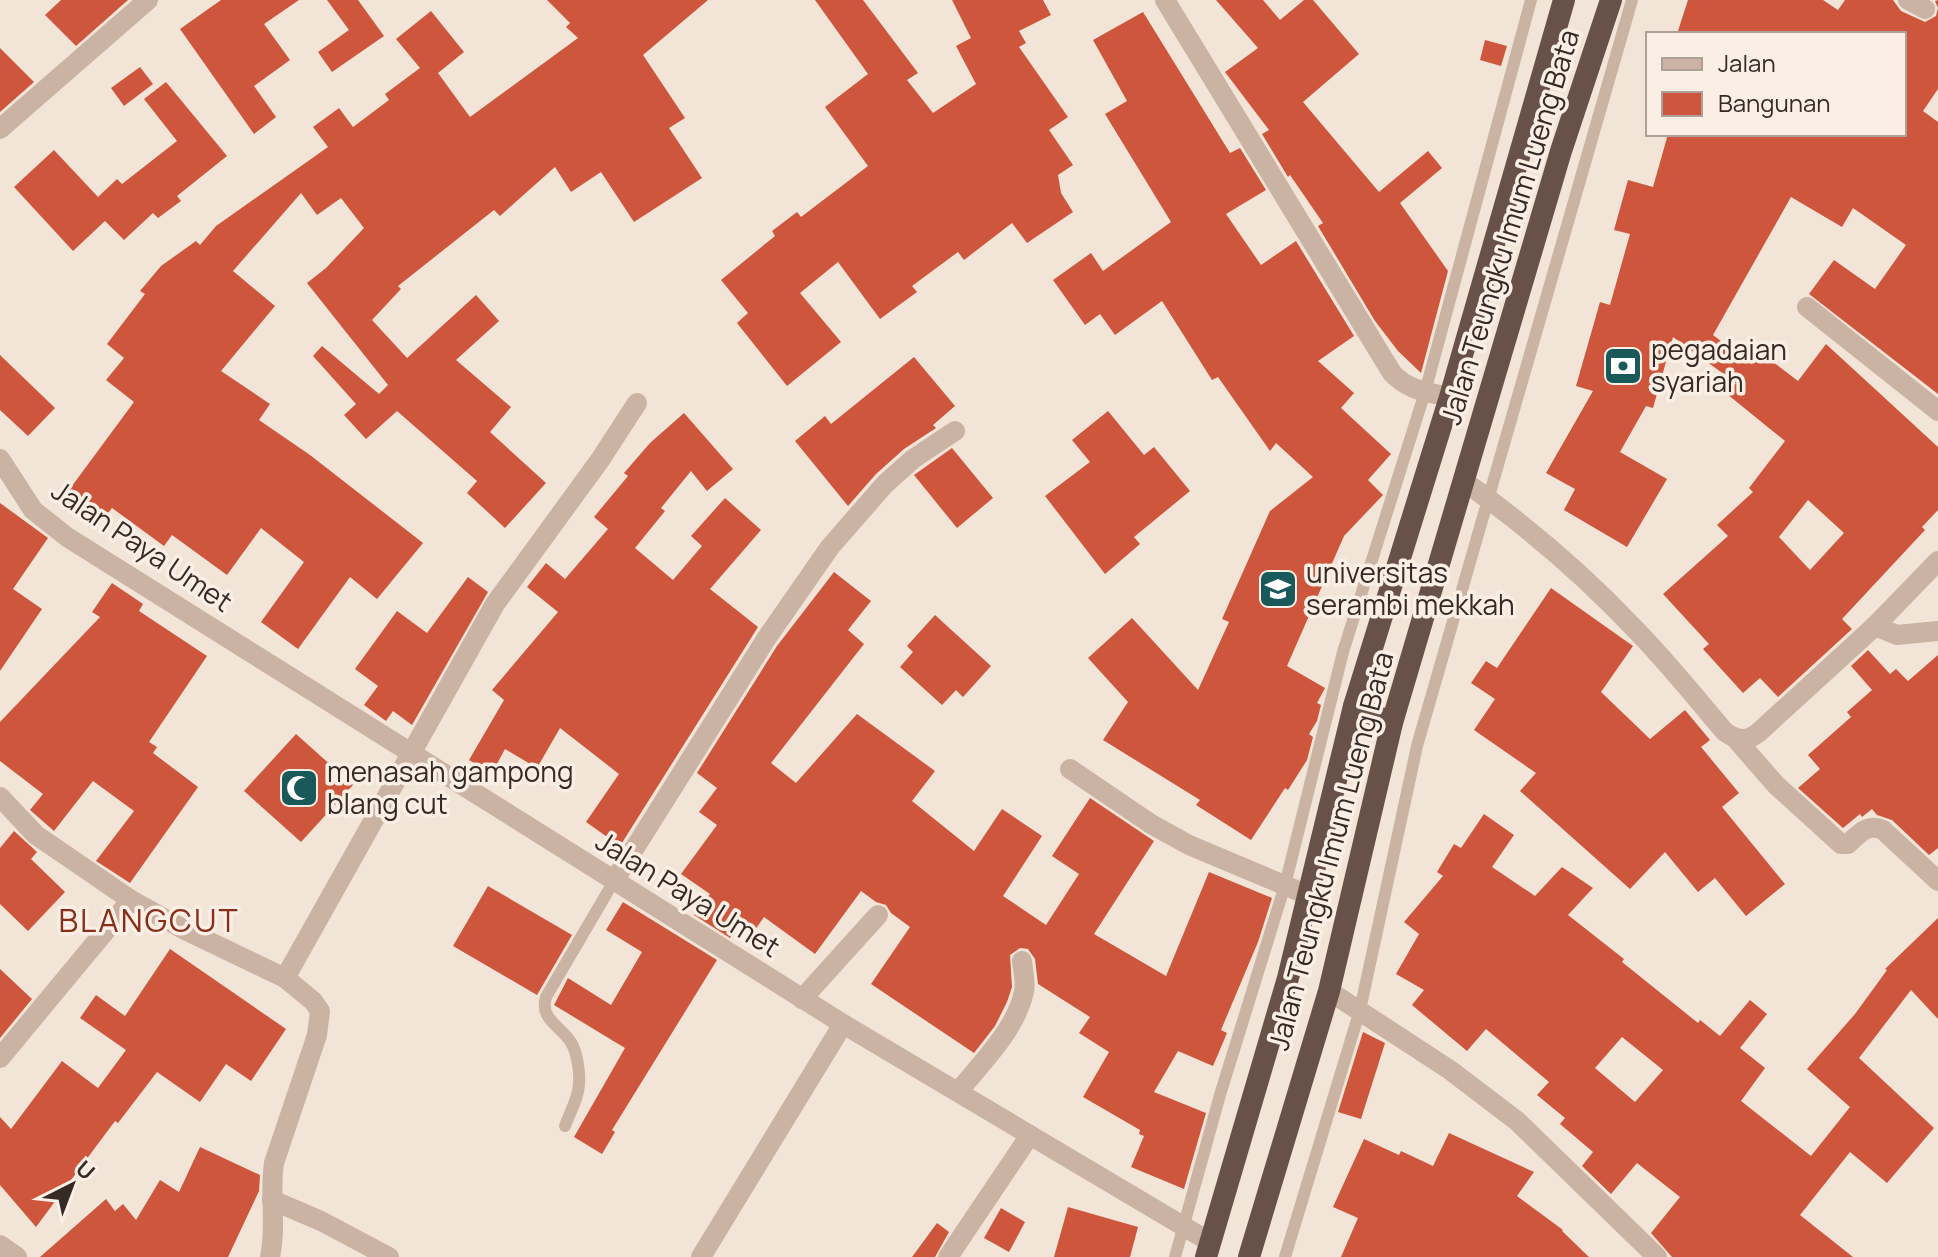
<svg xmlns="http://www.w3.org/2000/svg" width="1938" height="1257" viewBox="0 0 1938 1257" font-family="Manrope,sans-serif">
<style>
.building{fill:#cd563c;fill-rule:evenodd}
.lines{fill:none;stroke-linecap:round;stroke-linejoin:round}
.service{stroke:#cbb3a4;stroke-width:12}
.minor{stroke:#cbb3a4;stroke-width:20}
.trunk{stroke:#685149;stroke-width:22}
.labels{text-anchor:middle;stroke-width:7;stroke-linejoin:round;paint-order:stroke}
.street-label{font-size:28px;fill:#362a26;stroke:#faefe5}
.poi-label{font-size:28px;fill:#362a26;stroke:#faefe5;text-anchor:start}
.quarter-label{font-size:32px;letter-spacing:2px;fill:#892e1a;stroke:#faefe5}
</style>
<rect width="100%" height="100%" fill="#f3e4d8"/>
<g class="building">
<polygon points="61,0 128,0 76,46 45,15"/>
<polygon points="221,0 299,0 264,24 290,60 254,86 276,117 254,134 180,29"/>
<polygon points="327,0 358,0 384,36 332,72 318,52 349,30"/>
<polygon points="547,0 708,0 643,55 685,118 669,128 702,178 634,222 601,172 571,192 555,167 500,216 494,210 398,286 401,289 372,320 407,358 476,295 499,321 456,360 511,407 490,432 546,483 505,528 467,493 477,481 397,411 366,439 344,415 356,404 313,356 322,346 379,394 388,385 307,283 326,268 364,228 341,198 317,215 301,193 233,271 275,306 221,371 270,404 259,420 310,455 423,543 377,599 350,577 298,649 261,622 304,562 261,528 227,575 172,535 164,546 112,508 105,517 69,490 134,402 106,380 124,358 107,344 145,294 140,291 161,266 196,241 200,245 216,226 328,147 313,127 339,108 353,127 389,100 385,94 420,68 396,39 431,11 464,52 438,73 470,117 578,38 566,27 570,23"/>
<polygon points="815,0 863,0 918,73 907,80 933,113 976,84 956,46 971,38 952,0 1043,0 1051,15 1019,31 1026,43 1019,47 1068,117 1049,130 1073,165 1058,175 1061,193 1073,212 1027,243 1012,223 964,260 958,252 912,286 917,292 880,319 838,262 800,293 841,342 787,386 737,323 748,313 721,280 775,236 772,231 797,212 801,217 868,166 825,107 868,74"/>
<polygon points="1216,0 1263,0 1280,20 1304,0 1313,0 1359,54 1303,102 1379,192 1428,151 1442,168 1400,203 1448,271 1421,373 1398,351 1375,321 1318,226 1323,223 1290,175 1288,177 1262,134 1269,130 1225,72 1258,48"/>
<path d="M 1688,0 L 1823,0 L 1838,10 L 1845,0 L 1893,0 L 1901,11 L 1925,22 L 1936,16 L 1938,8 L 1935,1 L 1938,0 L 1938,89 L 1923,111 L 1938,122 L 1938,394 L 1809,294 L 1834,260 L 1875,289 L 1906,245 L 1853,208 L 1842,227 L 1791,197 L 1713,335 L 1751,364 L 1760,352 L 1798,381 L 1826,344 L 1938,447 L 1938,510 L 1922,527 L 1925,530 L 1842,619 L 1852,629 L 1778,697 L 1760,678 L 1743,693 L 1703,649 L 1709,644 L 1663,594 L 1728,536 L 1717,525 L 1753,492 L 1749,488 L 1785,441 L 1727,394 L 1736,383 L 1673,337 L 1653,408 L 1646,406 L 1620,452 L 1667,479 L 1627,547 L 1564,510 L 1575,489 L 1546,473 L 1593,391 L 1576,386 L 1600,302 L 1610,305 L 1630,234 L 1614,230 L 1628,180 L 1653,187 L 1668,134 L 1904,134 L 1904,34 L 1677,34 ZM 1808,500 L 1844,533 L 1810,570 L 1779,537 Z"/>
<polygon points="1143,12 1230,153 1240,148 1266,190 1226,214 1261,265 1296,241 1354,336 1318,361 1354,393 1341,408 1391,454 1368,480 1383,495 1344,536 1287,666 1325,688 1317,703 1321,705 1317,721 1309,734 1313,737 1307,760 1288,790 1285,788 1251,840 1196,805 1200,800 1103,740 1128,702 1088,658 1132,618 1198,690 1229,622 1222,619 1270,511 1313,477 1276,443 1270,451 1218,377 1212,380 1162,301 1115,335 1100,314 1085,325 1053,280 1091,253 1103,271 1171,222 1105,114 1127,101 1093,40"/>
<polygon points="1485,40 1507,46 1501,66 1480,60"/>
<polygon points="0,48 34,82 0,112"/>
<polygon points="140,67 153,84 124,106 111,88"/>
<polygon points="166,82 227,156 177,196 181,201 158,218 153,213 124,240 105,221 73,251 14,187 54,150 98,197 117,179 122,184 177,141 144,99"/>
<polygon points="0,355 55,408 28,436 0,410"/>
<polygon points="914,357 955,406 933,425 936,428 904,449 876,474 848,506 795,441 825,416 831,424"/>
<polygon points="1108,411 1144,455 1154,447 1190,491 1134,537 1140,544 1105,574 1045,496 1090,462 1072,440"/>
<polygon points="684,413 733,469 707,491 691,471 661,508 665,511 635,548 673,580 702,546 691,536 725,498 761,530 710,589 758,627 620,846 586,822 619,774 560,728 537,768 505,749 492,773 469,760 504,700 492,690 558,612 527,587 546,563 565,579 608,529 594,517 628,476 624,473 650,443"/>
<polygon points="952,448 993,498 957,528 914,475"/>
<polygon points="0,503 48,538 13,589 42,609 0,671"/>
<polygon points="834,572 871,601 848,630 864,644 771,763 796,783 857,714 935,771 912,801 974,851 1002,809 1042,836 1003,896 1046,925 1079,874 1052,856 1090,798 1154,841 1094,934 1166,976 1209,872 1272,898 1258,942 1221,1030 1227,1033 1213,1066 1178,1051 1154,1092 1206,1113 1184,1189 1131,1167 1144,1136 1139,1134 1140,1130 1083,1097 1109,1052 1079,1033 1090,1017 1038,984 1035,959 1028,949 1020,948 1010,955 1012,987 1007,1002 995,1026 974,1053 871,984 910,927 891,913 886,905 876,902 861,891 815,954 764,917 752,934 739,925 730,938 694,915 710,894 681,874 717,825 699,812 717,788 697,773 777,646"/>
<polygon points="468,577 488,592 412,725 393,711 386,721 364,705 378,686 355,669 397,611 427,633"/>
<polygon points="112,583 143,604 139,611 207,656 149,742 157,747 153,753 198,787 130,883 96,861 134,811 93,781 54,831 30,810 43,794 0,761 0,722 100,617 92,612"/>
<polygon points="1551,588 1633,646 1601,692 1650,739 1685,710 1710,740 1701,747 1739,793 1722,807 1785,884 1746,916 1715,878 1698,892 1665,852 1630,889 1520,791 1536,773 1474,730 1495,699 1471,683 1486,661 1497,668"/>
<polygon points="935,615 991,666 963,697 956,690 942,705 900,667 913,652 907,646"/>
<polygon points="1868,650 1890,674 1896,669 1908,681 1938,655 1938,848 1929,855 1892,820 1877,815 1872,809 1862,817 1860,814 1843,828 1798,788 1820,769 1808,755 1851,717 1847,712 1872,690 1851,666"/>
<polygon points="296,734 353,785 301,842 244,791"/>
<path d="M 1484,814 L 1514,835 L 1492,867 L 1535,896 L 1562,867 L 1593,888 L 1568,915 L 1624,959 L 1622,962 L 1698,1023 L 1700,1020 L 1720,1036 L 1750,1000 L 1767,1014 L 1740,1048 L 1765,1068 L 1741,1101 L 1811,1156 L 1850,1107 L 1807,1069 L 1855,1014 L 1887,970 L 1885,969 L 1938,918 L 1938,1019 L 1911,990 L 1859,1058 L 1934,1128 L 1887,1183 L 1850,1152 L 1800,1215 L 1853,1257 L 1672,1257 L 1651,1233 L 1680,1197 L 1637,1163 L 1611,1194 L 1582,1166 L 1593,1152 L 1560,1124 L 1565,1118 L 1537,1095 L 1549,1082 L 1486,1029 L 1467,1051 L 1412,1005 L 1424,990 L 1396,974 L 1419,934 L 1404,922 L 1443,876 L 1437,872 L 1454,844 L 1461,848 ZM 1622,1037 L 1663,1070 L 1635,1102 L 1595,1068 Z"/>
<polygon points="14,831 37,852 31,859 65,892 28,931 0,904 0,848"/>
<polygon points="488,886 572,935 537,995 453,946"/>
<polygon points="623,902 717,960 612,1130 615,1132 602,1154 574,1137 625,1048 554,1005 568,978 611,1005 642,952 606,930"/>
<polygon points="170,949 286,1029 251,1081 226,1064 200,1102 157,1072 118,1123 115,1121 36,1227 0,1185 0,1117 11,1129 62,1061 98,1088 126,1050 80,1018 96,995 125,1016"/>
<polygon points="0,969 32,999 0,1038"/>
<polygon points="1363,1032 1385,1043 1361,1119 1338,1112"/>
<polygon points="1449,1133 1534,1172 1517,1196 1563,1230 1562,1231 1589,1257 1341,1257 1358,1218 1333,1207 1364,1139 1399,1155 1401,1151 1433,1166"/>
<polygon points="200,1147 260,1175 259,1191 228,1257 40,1257 106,1199 115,1211 123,1204 136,1220 160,1180 179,1192"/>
<polygon points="1068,1207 1138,1227 1130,1257 1054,1257"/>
<polygon points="1001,1208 1025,1222 1009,1252 984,1238"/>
<polygon points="937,1223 949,1232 935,1257 912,1257"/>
</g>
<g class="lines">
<g class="service">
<path d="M 565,1126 C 570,1112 579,1097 579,1083 C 580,1071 577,1054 572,1044 C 562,1026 539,1020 546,997 L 614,881"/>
<polyline points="1175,1257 1220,1095 1285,885 1343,652 1425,392 1531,0"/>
<polyline points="1285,1257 1360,1010 1417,746 1632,0"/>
</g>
<g class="minor">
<path d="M 1165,0 L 1392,373 C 1409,391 1427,392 1450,397"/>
<polyline points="1908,0 1925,9"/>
<polyline points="0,129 148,0"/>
<polyline points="1807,307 1938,411"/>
<polyline points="0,459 33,510 67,537 843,1024 1210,1242"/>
<path d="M 1465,482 C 1525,525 1581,572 1632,626 C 1665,659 1695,697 1725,732 C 1737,740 1746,742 1758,733 L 1875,626 L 1938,561"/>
<polyline points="1875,626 1897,635 1938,631"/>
<path d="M 1735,738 L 1776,785 L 1841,844 L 1848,844 C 1859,834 1867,823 1883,830 L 1938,881"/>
<polyline points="1070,769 1151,824 1189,845 1308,895"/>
<path d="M 0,797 L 36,835 L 131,900 L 185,930 L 285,978 L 313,1001 L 320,1011 L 317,1035 L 274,1163 C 269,1195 277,1225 270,1257"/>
<polyline points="614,881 766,639 830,547 885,484 913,459 955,431"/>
<polyline points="285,978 495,604 600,460 637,403"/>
<polyline points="1329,991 1450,1070 1517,1121 1657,1257"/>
<polyline points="802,999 878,915"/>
<polyline points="0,1058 131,900"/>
<path d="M 958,1092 C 982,1062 1015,1031 1024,992 C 1026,983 1023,971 1022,961"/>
<polyline points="272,1200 321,1221 389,1257"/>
<polyline points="0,1245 17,1257"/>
<polyline points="701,1257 843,1024"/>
<polyline points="948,1257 1030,1135"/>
</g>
<g class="trunk">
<polyline points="1354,706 1392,723"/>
<polyline points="1206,1257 1288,978 1354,706 1450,397 1564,0"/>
<polyline points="1249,1257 1329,991 1392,723 1561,151 1611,0"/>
</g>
</g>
<defs>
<g id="bank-square" transform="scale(2)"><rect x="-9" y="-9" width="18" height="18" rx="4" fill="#195959" stroke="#faefe5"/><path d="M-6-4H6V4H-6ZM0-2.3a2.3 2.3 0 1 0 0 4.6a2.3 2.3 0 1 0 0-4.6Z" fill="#fff"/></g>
<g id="university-square" transform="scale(2)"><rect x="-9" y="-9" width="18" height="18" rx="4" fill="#195959" stroke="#faefe5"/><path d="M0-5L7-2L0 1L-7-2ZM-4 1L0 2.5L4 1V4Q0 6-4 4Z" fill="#fff"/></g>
<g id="mosque-square" transform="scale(2)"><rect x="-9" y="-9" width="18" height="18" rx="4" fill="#195959" stroke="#faefe5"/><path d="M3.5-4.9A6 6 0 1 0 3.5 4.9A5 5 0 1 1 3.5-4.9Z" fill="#fff"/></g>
</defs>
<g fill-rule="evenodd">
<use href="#bank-square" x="1623" y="366"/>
<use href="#university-square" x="1278" y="589"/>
<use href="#mosque-square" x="299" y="788"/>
</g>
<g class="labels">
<g class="street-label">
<text transform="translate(1510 227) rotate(-73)" y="10">Jalan Teungku Imum Lueng Bata</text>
<text transform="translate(142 546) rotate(34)" y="10">Jalan Paya Umet</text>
<text transform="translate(1331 851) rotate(-75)" y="10">Jalan Teungku Imum Lueng Bata</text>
<text transform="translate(688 894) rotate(32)" y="10">Jalan Paya Umet</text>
</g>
<g class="poi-label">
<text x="1651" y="360">pegadaian<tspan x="1651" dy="32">syariah</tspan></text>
<text x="1306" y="583">universitas<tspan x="1306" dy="32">serambi mekkah</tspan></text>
<text x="327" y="782">menasah gampong<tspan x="327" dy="32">blang cut</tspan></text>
</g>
<g class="quarter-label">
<text x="149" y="932">BLANGCUT</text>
</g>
</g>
<rect x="1646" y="32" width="260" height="104" fill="#faefe5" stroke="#aca099" stroke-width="2"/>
<rect x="1662" y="58" width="40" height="12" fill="#cbb3a4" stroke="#aca099" stroke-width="2"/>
<text x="1718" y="72" font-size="24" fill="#362a26">Jalan</text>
<rect x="1662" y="92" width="40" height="24" fill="#cd563c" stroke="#aca099" stroke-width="2"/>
<text x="1718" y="112" font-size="24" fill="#362a26">Bangunan</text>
<g transform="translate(72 1185) rotate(42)" stroke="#faefe5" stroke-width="6" paint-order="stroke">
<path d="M0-6L14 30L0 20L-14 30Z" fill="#362a26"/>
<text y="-12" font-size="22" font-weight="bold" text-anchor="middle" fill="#362a26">U</text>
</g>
</svg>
